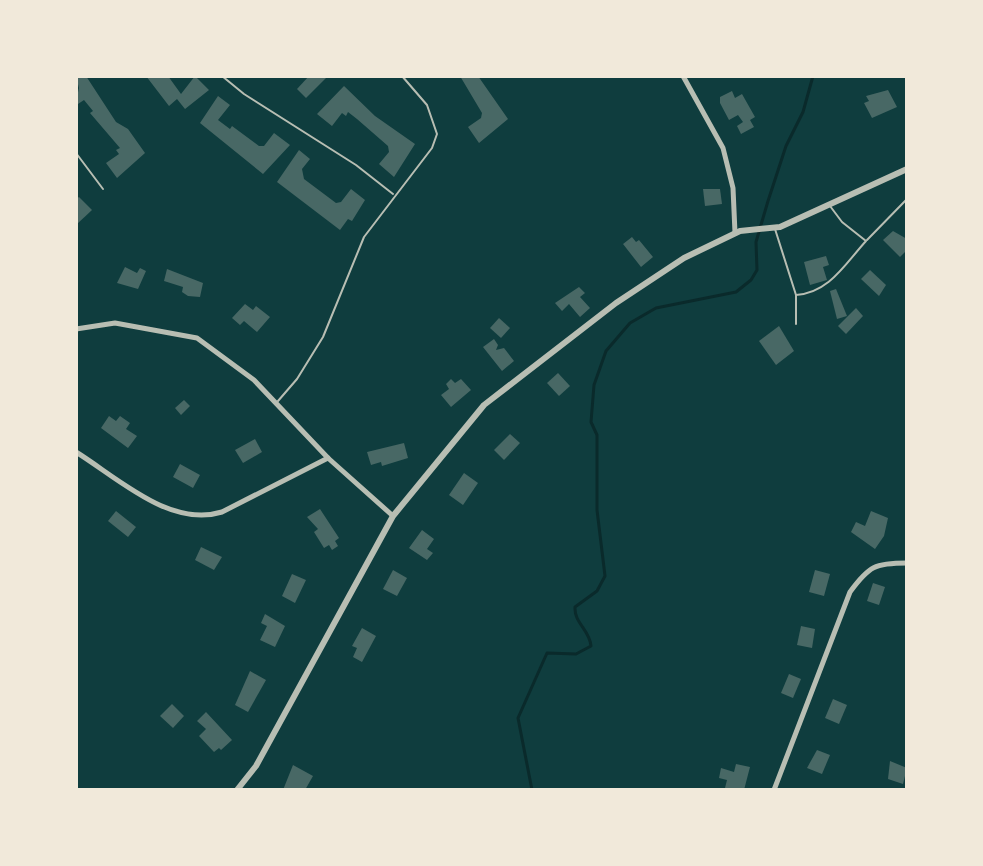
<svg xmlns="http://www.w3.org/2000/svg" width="983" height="866" viewBox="0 0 983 866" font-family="Mulish,sans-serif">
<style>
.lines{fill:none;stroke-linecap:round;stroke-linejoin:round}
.stream{stroke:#0a2a2b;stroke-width:3}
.building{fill:#486865}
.service{stroke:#b8beb3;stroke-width:2}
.minor{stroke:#b8beb3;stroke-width:5}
.tertiary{stroke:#b8beb3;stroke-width:6}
</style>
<rect width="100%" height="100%" fill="#0f3d3e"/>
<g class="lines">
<path class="stream" d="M 532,790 L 518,718 L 547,653 L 576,654 L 591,646 C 590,630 574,623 575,607 L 597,591 L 605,576 L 597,510 L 597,435 L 591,422 L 594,385 L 606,351 L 630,323 L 656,308 L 736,292 L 751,280 L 757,270 L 756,242 L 768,201 L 786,146 L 803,112 L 813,76"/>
</g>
<g class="building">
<polygon points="76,76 86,76 116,122 128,129 145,153 117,178 106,163 119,154 116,150 120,148 90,113 93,111 84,100 78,104 76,101 79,88"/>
<polygon points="146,76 168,76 181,94 195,76 209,90 185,109 177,99 169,106"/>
<polygon points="309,76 328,76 306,98 297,89"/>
<polygon points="460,76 478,76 508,119 479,143 468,127 481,118 482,113"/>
<polygon points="344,86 375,116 415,144 394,177 379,164 389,152 388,146 357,119 348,112 346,116 342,113 332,126 317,114"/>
<polygon points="888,90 897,107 872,118 864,103 869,101 866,96"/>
<polygon points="732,91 735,98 742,94 755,117 750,120 754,127 741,134 737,126 743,122 738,115 729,120 720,103 720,97"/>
<polygon points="218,96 230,105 218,120 230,129 232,126 259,146 264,146 274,133 290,145 263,174 200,123"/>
<polygon points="299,150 310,159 302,169 304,179 336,203 341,202 351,189 365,200 352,221 348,219 340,230 277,182"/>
<polygon points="703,189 720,189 722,204 705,206"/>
<polygon points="79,197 92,210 76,225 76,199"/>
<polygon points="893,231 907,239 906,251 900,257 883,240"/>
<polygon points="632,237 636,242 639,240 653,257 641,267 623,244"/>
<polygon points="826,256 829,265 823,267 827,280 810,285 804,262"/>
<polygon points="125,267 137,273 140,268 146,271 138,289 117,283"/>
<polygon points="167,269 203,283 200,297 188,296 182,292 183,287 164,281"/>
<polygon points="870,270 886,285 879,296 861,279"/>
<polygon points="579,287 585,293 580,297 590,308 580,317 569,304 562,311 555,303"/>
<polygon points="836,289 847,316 837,319 830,291"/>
<polygon points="245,304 253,310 256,306 270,317 257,332 244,321 240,325 232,318"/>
<polygon points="856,308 863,316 846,334 838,326"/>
<polygon points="499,318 510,328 501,338 490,328"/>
<polygon points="779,326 794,351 776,365 759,341"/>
<polygon points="494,339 498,345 496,350 504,348 514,361 502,371 483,347"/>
<polygon points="558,373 570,386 559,396 547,383"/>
<polygon points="451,379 455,383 461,379 471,390 451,407 441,395 449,389 446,384"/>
<polygon points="184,400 190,406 181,415 175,408"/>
<polygon points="109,416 116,421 120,416 130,423 126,429 137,436 128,448 101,428"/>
<polygon points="510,434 520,443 504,460 494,450"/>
<polygon points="255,439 262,452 243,463 235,450"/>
<polygon points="404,443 408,458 382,466 381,462 371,465 367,452"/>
<polygon points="180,464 200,475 193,488 173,477"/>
<polygon points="464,473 478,483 463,505 449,495"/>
<polygon points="320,509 339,538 335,541 338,546 332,550 329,545 324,548 314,532 318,529 307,517"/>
<polygon points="116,511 136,527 128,537 108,521"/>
<polygon points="871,511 888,518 884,536 875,549 851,532 856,522 865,526"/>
<polygon points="422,530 434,539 427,549 433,553 427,560 409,548"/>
<polygon points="201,547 222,557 214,570 195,560"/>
<polygon points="393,570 407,578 397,596 383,589"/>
<polygon points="815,570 830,574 824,596 809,592"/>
<polygon points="292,574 306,580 295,603 282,596"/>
<polygon points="873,583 885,587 879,605 867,601"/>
<polygon points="265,614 285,626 275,647 260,640 267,626 261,623"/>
<polygon points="801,626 815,629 812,648 797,645"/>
<polygon points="362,628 376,636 362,662 353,657 357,648 352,646"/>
<polygon points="250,671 266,680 248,712 235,705"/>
<polygon points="789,674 801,679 793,698 781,693"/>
<polygon points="833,699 847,705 839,724 825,718"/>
<polygon points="172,704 184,716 173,728 160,716"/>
<polygon points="206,712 232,740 221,750 219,748 214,752 199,736 206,729 197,721"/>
<polygon points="817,750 830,755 822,774 807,768"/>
<polygon points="890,761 907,768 903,784 888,779"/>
<polygon points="736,764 750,767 744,790 725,788 727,780 719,778 721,768 734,772"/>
<polygon points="293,765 313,776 305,790 283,790"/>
</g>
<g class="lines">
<g class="service">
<polyline points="222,76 244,94 356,165 393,194"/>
<polyline points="76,153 103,189"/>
<polyline points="775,229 796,295 796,324"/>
<polyline points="867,240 907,199"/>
<path d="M 796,295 C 829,293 845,264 866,241 L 842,222 L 830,206"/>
<polyline points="278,401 297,379 323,337 364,237 432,148 437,134 427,105 402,76"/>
</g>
<g class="minor">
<polyline points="683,76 723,148 733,188 735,233"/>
<polyline points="76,329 115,323 197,338 254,380 328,458 393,516"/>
<path d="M 76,452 C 118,478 170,528 222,512 L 328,458"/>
<path d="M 774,790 L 850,592 C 869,566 875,563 907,563"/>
</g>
<polyline class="tertiary" points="237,790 256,766 393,516 484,405 616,303 684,258 740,231 780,227 907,169"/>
</g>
<rect width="983" height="866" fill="none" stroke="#f1e9da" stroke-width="156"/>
</svg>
